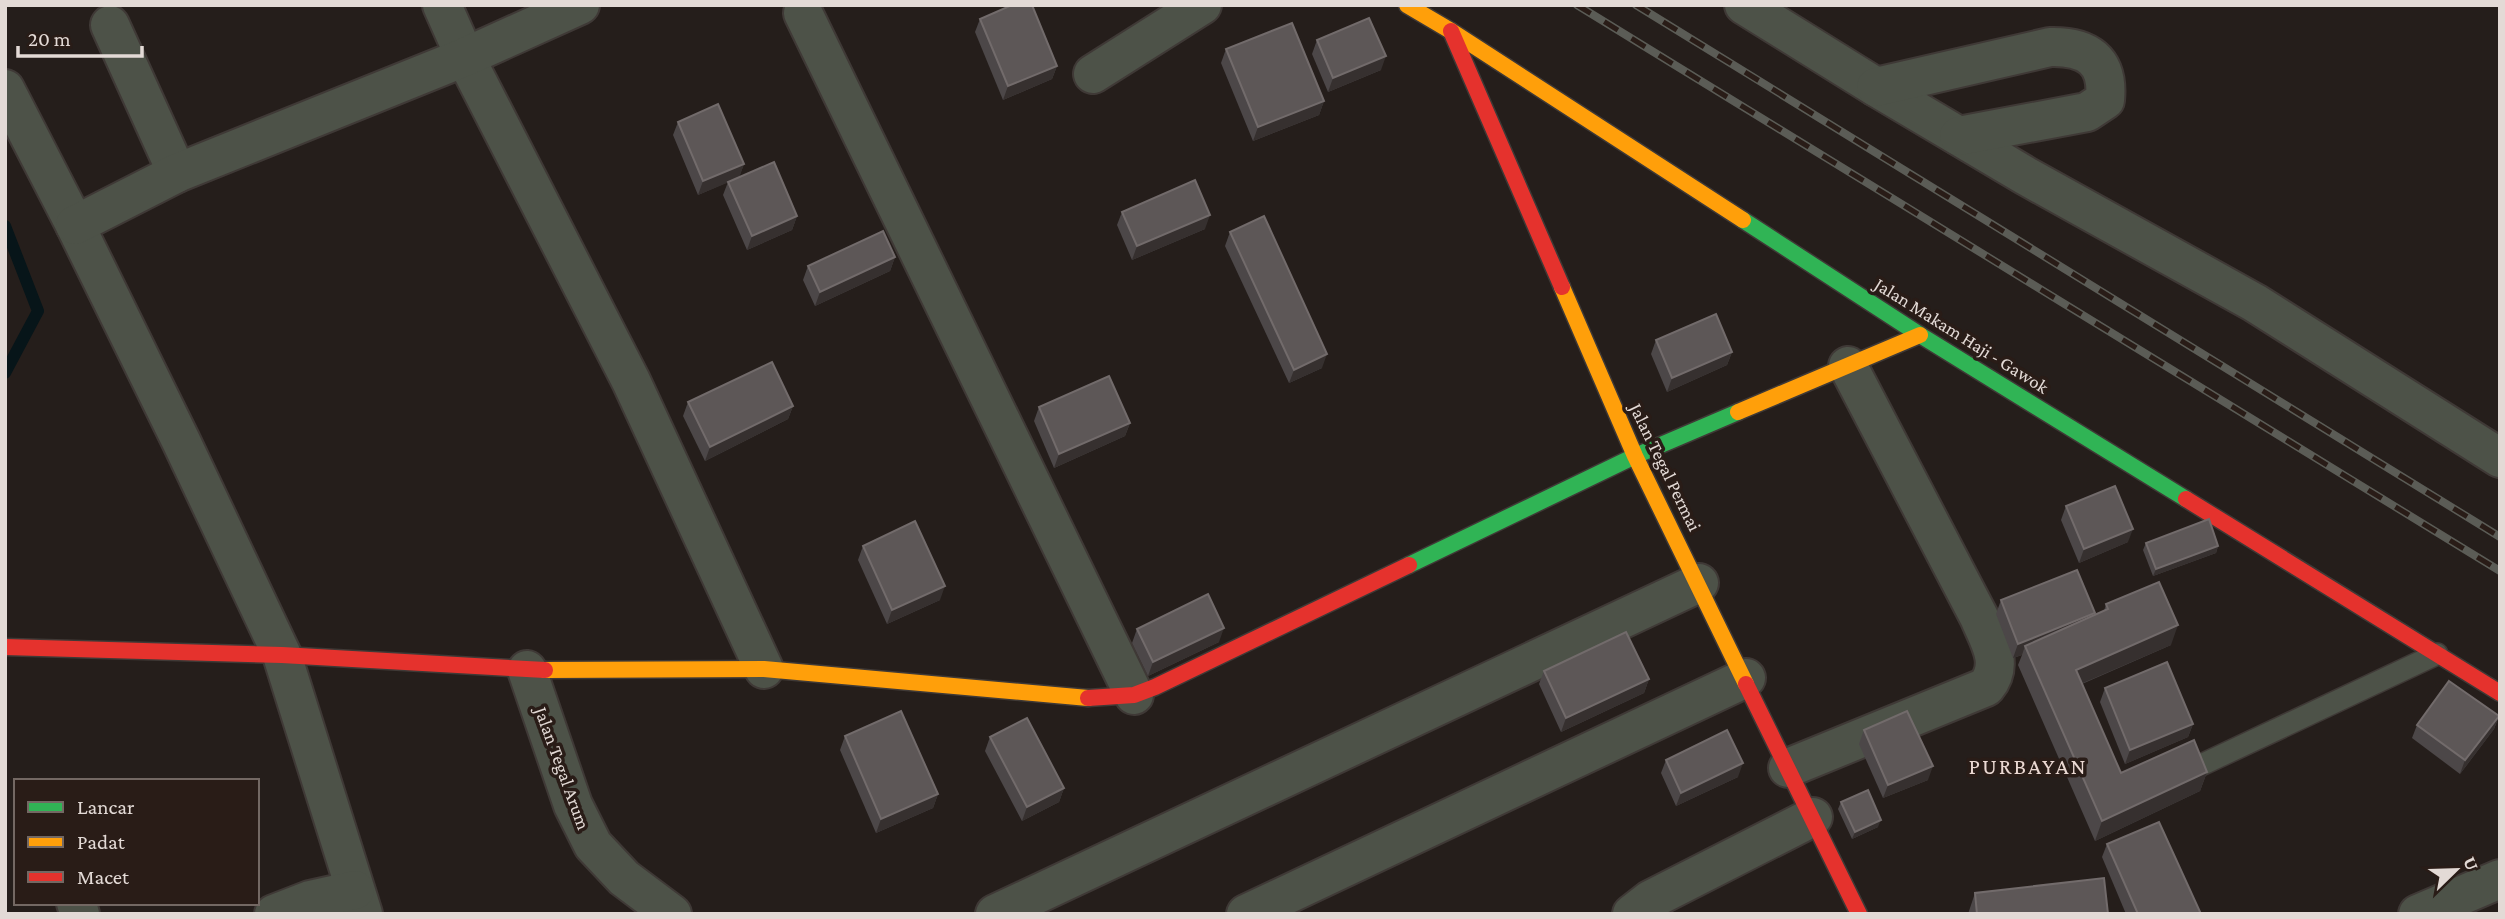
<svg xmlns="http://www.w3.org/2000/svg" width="2505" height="919" viewBox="0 0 2505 919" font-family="'Crimson Pro',serif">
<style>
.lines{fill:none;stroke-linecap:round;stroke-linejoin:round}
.stream{stroke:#071519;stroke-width:12}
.lane-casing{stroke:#3f3936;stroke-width:24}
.street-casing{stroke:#3f3936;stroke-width:42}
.fast-casing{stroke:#3f3936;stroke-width:19}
.slow-casing{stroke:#3f3936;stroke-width:19}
.jam-casing{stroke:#3f3936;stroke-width:19}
.lane{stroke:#4d5248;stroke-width:21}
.street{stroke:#4d5248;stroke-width:38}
.fast{stroke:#30b455;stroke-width:16}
.slow{stroke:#ff9f0a;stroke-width:16}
.jam{stroke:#e5322d;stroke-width:16}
.rail-casing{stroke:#5b5c56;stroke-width:8}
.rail{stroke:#291c17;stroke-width:5;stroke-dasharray:16;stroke-linecap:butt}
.wall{fill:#4c4748}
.shaded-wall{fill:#36302f}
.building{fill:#5d5757;stroke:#726b6b;stroke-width:2}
.labels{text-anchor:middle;stroke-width:7;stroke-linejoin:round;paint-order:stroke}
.street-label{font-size:19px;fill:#e3dad6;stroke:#291c17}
.quarter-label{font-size:23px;letter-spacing:2px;fill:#ead8d2;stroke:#291c17}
</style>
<rect width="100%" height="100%" fill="#251e1b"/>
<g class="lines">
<polyline class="stream" points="5,226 38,311 5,373"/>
<g class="lane-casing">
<polyline id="lane" points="2199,766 2437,654"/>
</g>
<g class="street-casing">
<g id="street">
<polyline points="442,5 465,57 631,381 764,669"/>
<polyline points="1744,5 1876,87 2026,176 2255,303 2500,458"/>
<polyline points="803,13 1134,695"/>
<polyline points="110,25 177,173"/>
<polyline points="1093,74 1202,5"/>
<path d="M 1876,87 L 2050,47 C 2087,46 2109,60 2105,100 L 2087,112 L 1959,136"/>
<polyline points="5,89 75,225 181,441 282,655 363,914"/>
<polyline points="75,225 177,173 465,57 580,5"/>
<polyline points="527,670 573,805 593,845 624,878 672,914"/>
<path d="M 1788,768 L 1986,687 C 2005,664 1989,641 1979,617 L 1848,366"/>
<polyline points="76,903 80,914"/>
<polyline points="274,914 310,900 355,890"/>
<polyline points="995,914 1699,583"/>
<polyline points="1246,914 1746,678"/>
<polyline points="1632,914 1650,900 1813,817"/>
<polyline points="2418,914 2500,879"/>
</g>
</g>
<g class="fast-casing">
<g id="fast">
<polyline points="1743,220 1920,335 2186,499"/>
<polyline points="1409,565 1635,456 1738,412"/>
</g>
</g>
<g class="slow-casing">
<g id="slow">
<polyline points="1407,5 1451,31 1743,220"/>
<polyline points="1562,287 1635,456 1746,684"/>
<polyline points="1738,412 1920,335"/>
<polyline points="545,670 764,669 1088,698"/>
</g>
</g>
<g class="jam-casing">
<g id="jam">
<polyline points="1451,31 1562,287"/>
<polyline points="2186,499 2500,693"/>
<polyline points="5,647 282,655 545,670"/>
<polyline points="1746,684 1859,914"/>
<polyline points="1088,698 1134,695 1155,687 1409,565"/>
</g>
</g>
<use href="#lane" class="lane"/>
<use href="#street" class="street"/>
<use href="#fast" class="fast"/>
<use href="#slow" class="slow"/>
<use href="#jam" class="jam"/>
<g class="rail-casing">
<g id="rail">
<polyline points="1577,5 2500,571"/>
<polyline points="1636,5 2500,537"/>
</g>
</g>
<use href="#rail" class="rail"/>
</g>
<g class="wall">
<polygon points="980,19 1057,66 1052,79 1003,100 975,32"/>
<polygon points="1317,40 1381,70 1328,92 1312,54"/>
<polygon points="1226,49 1324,101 1319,115 1253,141 1221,63"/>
<polygon points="678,122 744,164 739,177 797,216 792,230 747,250 723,195 728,182 698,195 673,135"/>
<polygon points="1122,212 1205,229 1132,260 1117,225"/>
<polygon points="1230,232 1322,368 1289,383 1225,246"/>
<polygon points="895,257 890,271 815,306 803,280 808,266"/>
<polygon points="1656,340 1732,352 1727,365 1667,392 1651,354"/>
<polygon points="688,402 793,406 788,419 705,461 683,416"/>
<polygon points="1039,407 1130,423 1125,436 1054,468 1034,421"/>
<polygon points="2066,506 2128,542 2079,563 2061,520"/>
<polygon points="2146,543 2218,546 2216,553 2153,576 2143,550"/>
<polygon points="863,546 940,600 887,624 858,560"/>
<polygon points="2001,600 2094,615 2104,611 2106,604 2171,645 2082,684 2121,773 2207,772 2200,791 2095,841 2018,665 2022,655 2013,658 1996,614"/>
<polygon points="1137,629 1219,642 1148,676 1132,643"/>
<polygon points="1544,671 1649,679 1644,693 1561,732 1539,684"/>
<polygon points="2105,688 2193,724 2188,737 2125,764 2100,702"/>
<polygon points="2499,716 2494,729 2460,774 2412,738 2417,725"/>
<polygon points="1864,730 1928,780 1883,798 1859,744"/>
<polygon points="845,736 938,794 933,808 876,833 840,750"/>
<polygon points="990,737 1064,788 1059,802 1022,821 985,751"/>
<polygon points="1666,760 1738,777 1676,806 1661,773"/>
<polygon points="1841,802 1878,827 1852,839 1838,809"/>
<polygon points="2107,844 2201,914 2126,914 2102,857"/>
<polygon points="1975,893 2108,914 1968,914"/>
</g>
<g class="shaded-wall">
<polygon points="1386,56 1381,70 1328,92 1333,78"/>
<polygon points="1057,66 1052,79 1003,100 1008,86"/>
<polygon points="1324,101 1319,115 1253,141 1258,127"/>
<polygon points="744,164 739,178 698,195 703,181"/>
<polygon points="1210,215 1205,229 1132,260 1137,246"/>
<polygon points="797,216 792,230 747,250 752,236"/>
<polygon points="895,257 890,271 815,306 820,292"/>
<polygon points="1732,352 1727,365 1667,392 1672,378"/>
<polygon points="1327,354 1322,368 1289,383 1294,370"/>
<polygon points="793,406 788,419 705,461 710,447"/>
<polygon points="1130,423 1125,436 1054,468 1059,454"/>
<polygon points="2133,529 2128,542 2079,563 2084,549"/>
<polygon points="2218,546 2216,553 2153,576 2156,569"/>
<polygon points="945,586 940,600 887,624 892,610"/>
<polygon points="2095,613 2090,627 2025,646 2022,655 2013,658 2018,644"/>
<polygon points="2178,625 2171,645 2069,689 2076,670"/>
<polygon points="1224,628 1219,642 1148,676 1153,662"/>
<polygon points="1649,679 1644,693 1561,732 1566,718"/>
<polygon points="2499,716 2494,729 2460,774 2465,760"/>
<polygon points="2193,724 2188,737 2125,764 2130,750"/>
<polygon points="1743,763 1738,777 1676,806 1681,793"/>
<polygon points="1933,766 1928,780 1883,798 1888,785"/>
<polygon points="2207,772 2200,791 2095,841 2102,821"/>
<polygon points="1064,788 1059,802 1022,821 1027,807"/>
<polygon points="938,794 933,808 876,833 881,819"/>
<polygon points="1881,820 1878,827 1852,839 1855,832"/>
</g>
<g class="building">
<polygon points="1012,5 1032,5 1057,66 1008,86 980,19"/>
<polygon points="1369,18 1386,56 1333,78 1317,40"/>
<polygon points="1292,23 1324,101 1258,127 1226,49"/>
<polygon points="718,104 744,164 703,181 678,122"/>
<polygon points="774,162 797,216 752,236 728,182"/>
<polygon points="1195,180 1210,215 1137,246 1122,212"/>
<polygon points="1264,216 1327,354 1294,370 1230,232"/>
<polygon points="883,231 895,257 820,292 808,266"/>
<polygon points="1716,314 1732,352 1672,378 1656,340"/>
<polygon points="772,362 793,406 710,447 688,402"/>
<polygon points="1109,376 1130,423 1059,454 1039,407"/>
<polygon points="2115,486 2133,529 2084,549 2066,506"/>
<polygon points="2209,519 2218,546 2156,569 2146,543"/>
<polygon points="915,521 945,586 892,610 863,546"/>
<polygon points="2077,570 2095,613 2018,644 2001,600"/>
<polygon points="2159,582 2178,625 2076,670 2121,773 2194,740 2207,772 2102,821 2025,646 2108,609 2106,604"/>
<polygon points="1208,594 1224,628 1153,662 1137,629"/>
<polygon points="1626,632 1649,679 1566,718 1544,671"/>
<polygon points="2167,662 2193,724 2130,750 2105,688"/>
<polygon points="2449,681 2499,716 2465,760 2417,725"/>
<polygon points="901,711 938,794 881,819 845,736"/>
<polygon points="1907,711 1933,766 1888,785 1864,730"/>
<polygon points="1027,718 1064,788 1027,807 990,737"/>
<polygon points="1727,730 1743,763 1681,793 1666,760"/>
<polygon points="1868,790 1881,820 1855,832 1841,802"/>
<polygon points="2159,822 2201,914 2138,914 2107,844"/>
<polygon points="2104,878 2108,914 1977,914 1975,893"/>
</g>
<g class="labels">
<g class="street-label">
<text transform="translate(1962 335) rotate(32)" y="7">Jalan Makam Haji - Gawok</text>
<text transform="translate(1666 467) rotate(64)" y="7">Jalan Tegal Permai</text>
<text transform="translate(563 768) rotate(70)" y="7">Jalan Tegal Arum</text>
</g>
<g class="quarter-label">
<text x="2028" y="774">PURBAYAN</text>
</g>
</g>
<rect width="2505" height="919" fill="none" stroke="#e3dad6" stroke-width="14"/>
<rect x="14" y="779" width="245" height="126" fill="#291c17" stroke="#736863" stroke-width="2"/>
<rect x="28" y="802" width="35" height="10" fill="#30b455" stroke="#736863" stroke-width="2"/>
<text x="77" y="814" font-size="21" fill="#e3dad6">Lancar</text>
<rect x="28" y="837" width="35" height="10" fill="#ff9f0a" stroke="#736863" stroke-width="2"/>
<text x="77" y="849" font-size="21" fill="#e3dad6">Padat</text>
<rect x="28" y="872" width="35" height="10" fill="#e5322d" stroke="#736863" stroke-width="2"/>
<text x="77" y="884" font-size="21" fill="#e3dad6">Macet</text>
<g transform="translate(2456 870) rotate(67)" stroke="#291c17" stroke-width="5" paint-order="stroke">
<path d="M0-5L12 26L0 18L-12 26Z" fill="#e3dad6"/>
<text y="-10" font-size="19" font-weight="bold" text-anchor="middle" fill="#e3dad6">U</text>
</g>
<path d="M18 46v10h124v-10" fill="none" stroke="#e3dad6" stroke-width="3.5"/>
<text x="28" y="46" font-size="21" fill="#e3dad6" stroke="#291c17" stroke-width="5" paint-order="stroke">20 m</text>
</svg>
